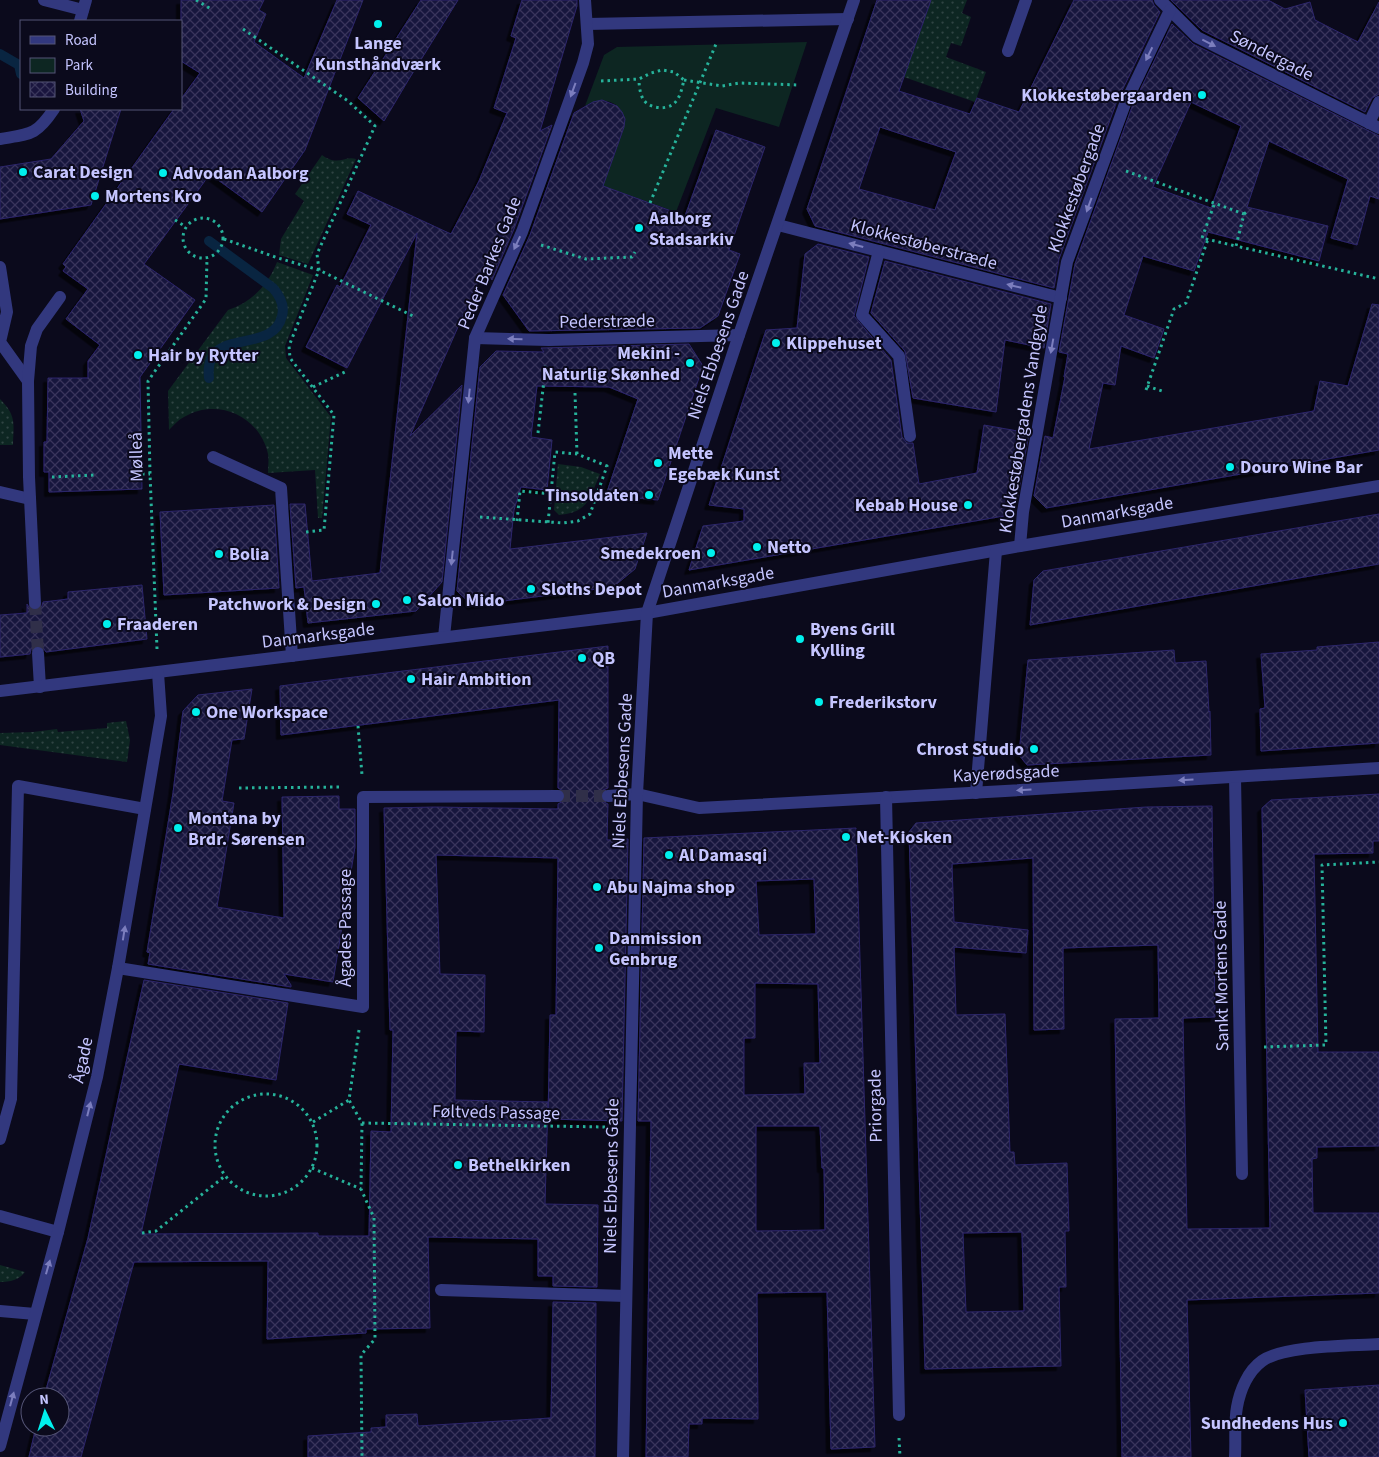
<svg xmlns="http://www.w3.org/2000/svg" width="1379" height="1457" viewBox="0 0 1379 1457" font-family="'Source Sans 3',sans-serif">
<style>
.grass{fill:url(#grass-dots)}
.green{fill:#0d2622}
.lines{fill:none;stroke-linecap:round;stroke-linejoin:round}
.stream{stroke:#092541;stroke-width:10}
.building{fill:url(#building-cross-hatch);stroke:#2c266b;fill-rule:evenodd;filter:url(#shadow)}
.minor-tunnel{stroke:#302f49;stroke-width:12;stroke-dasharray:12 6;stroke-linecap:butt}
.path{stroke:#26b29a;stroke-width:3;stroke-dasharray:2.5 4;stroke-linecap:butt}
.minor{stroke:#32387e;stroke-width:12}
.oneway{fill:#7c7ebe}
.poi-dot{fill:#00f0ed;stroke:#0b0a1c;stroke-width:2}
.labels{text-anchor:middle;stroke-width:4;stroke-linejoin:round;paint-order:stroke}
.poi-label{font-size:18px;font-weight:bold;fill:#c5c5ff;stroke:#0b0a1c;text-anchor:start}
.street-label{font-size:18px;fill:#c5c5ff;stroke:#0b0a1c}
</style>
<defs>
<pattern id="grass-dots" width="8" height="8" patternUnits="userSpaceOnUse" patternTransform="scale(1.25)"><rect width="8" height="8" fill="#0d2622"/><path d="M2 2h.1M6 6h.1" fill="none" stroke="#2f4443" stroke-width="1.8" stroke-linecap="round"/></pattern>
<pattern id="building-cross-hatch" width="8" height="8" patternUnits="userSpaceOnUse" patternTransform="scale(1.25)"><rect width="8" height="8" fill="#19153e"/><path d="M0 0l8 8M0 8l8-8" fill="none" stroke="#39365b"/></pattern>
<filter id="shadow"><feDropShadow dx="-4.5" dy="4.5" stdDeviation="0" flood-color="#0009"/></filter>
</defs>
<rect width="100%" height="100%" fill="#0b0a1c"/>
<g class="grass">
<polygon points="931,0 967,0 962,13 971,17 961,46 951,43 946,57 986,72 975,102 904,77"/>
<path d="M 322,155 C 338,167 345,155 356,159 L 308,264 L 279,255 L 281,239 L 304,201 L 295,194 Z"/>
<path d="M 277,262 L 313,275 L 285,346 L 286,358 L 331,417 L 322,518 L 318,518 L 315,470 L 268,473 C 268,467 269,460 268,454 C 260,416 217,397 184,417 C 178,420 174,425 169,430 L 168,391 L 228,310 C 252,302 268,285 277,262 Z"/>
<path d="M 0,399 C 16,415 14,423 13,445 L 0,445 Z"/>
<path d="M 558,464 L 581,467 L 600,474 C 589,499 589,512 559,515 L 554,510 Z"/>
<polygon points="126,721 130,740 127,762 0,745 0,733 33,732 57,729 58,732 107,728 107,723"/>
<path d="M 0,1265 L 25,1272 C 19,1280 10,1282 0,1282 Z"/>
</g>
<path class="green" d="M 807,42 L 779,127 L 716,108 L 676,212 L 603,186 L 624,127 C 626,102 605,95 585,106 L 604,55 L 617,47 Z"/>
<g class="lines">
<g class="stream">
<polyline points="0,54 19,65 21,74"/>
<path d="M 209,378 C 203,325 273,356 282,316 C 285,305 280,296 273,288 L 209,241"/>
</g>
</g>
<g class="building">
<polygon points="181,0 264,0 259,10 266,14 254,42 304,78 337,0 363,0 305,150 262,212 210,174 144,264 195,300 140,377 142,489 49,492 49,472 44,472 44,442 47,442 48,378 88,378 88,361 100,345 66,319 88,289 63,271 66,267 63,264 174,109 181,109 181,99 200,73 181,61"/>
<polygon points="421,0 458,0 409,79 384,121 358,98"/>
<polygon points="522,0 577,0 577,6 540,131 552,125 514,229 492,280 484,268 410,436 462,385 442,582 416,611 308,623 304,587 296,588 290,504 305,504 312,581 380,573 417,233 347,368 306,347 337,285 340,287 371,225 347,214 358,191 451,234 479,181 507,113 494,108 516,38 511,36"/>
<path d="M 877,0 L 931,0 L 899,91 L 970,114 L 977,98 L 1019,112 L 1074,0 L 1152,0 L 1154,5 L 1160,12 L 1117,101 L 1059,259 L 1054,288 L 815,226 L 807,209 ZM 880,127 L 956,152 L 935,210 L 859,189 Z"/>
<polygon points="1171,0 1268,0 1285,9 1310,2 1315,20 1358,42 1379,2 1379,94 1372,98 1365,112 1202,30"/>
<path d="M 1172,24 L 1193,44 L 1379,136 L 1379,199 L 1370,196 L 1357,245 L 1331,238 L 1348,179 L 1269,141 L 1247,207 L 1328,226 L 1319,261 L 1208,232 L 1194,271 L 1143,256 L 1124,315 L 1164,329 L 1154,358 L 1121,346 L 1115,385 L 1103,383 L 1089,449 L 1314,411 L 1320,381 L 1348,386 L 1372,304 L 1379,305 L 1379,450 L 1046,508 L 1034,496 L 1045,436 L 1053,438 L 1065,377 L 1064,377 L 1068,354 L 1059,352 L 1075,264 L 1132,107 ZM 1191,102 L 1241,126 L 1211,208 L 1153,187 Z"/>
<polygon points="602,100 617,106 622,112 625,119 624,127 603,186 685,216 716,130 765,147 729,250 740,254 718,316 700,328 529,331 503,295 530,235 574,113 593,102"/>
<polygon points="80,109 121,109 91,205 0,219 0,167 51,159 84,121"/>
<polygon points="818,244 869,257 854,316 891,360 902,437 907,443 913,443 919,484 977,473 984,425 1029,433 1017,501 1004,516 689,570 703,526 744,521 744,509 709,505 766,330 797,328 805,254"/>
<polygon points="885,261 1051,304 1044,348 1005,340 996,412 913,398 905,351 871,313"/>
<polygon points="689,344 703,366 658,500 606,495 638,399 609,387 537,386 531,437 552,440 547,490 521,487 514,510 510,549 647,533 635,569 613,587 472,605 457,591 480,367 496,351 544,352 541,348"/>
<polygon points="274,505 279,588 164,595 160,512"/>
<polygon points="1379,514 1379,564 1030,625 1034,580 1043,571"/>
<polygon points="142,585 147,639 46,652 42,646 37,645 31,649 30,654 0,657 0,615 27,613 27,604 31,610 39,610 42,606 43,602 68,599 68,592"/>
<polygon points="1379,642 1379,743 1261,751 1260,709 1265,708 1261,654 1317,650 1317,647"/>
<polygon points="608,646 608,788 603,790 600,797 602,801 608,804 607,840 628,839 622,1121 548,1119 550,1015 556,1015 558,858 436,855 440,974 485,975 484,1032 456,1031 455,1100 548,1102 545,1204 598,1205 597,1287 553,1286 553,1276 538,1276 538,1239 428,1237 430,1328 366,1329 366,1333 267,1339 268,1261 134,1262 81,1457 29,1457 36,1427 60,1427 60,1397 44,1397 88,1238 144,980 288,1003 276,1080 179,1064 141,1234 318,1233 318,1236 369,1236 371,1131 391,1132 393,1030 390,1030 384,808 435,807 558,809 558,804 565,800 565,792 558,788 559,700 281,735 280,686"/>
<polygon points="1174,650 1175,663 1206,661 1209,712 1210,711 1211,755 1027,765 1019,755 1028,660"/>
<polygon points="252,689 244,739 232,740 222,801 234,803 217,907 284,918 282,797 339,796 339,809 355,809 355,847 333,982 284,974 291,985 291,987 148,964 150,953 147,952 173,793 183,711 198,695"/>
<path d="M 1379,794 L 1379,841 L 1373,841 L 1373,853 L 1314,854 L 1318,1052 L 1379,1052 L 1379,1146 L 1317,1147 L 1317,1158 L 1312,1159 L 1313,1213 L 1379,1213 L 1379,1293 L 1187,1300 L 1191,1457 L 1122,1457 L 1115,1019 L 1159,1018 L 1158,945 L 1063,948 L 1064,1029 L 1034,1030 L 1033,858 L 952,864 L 954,922 L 1028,930 L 1026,953 L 954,947 L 956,1015 L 1005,1014 L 1010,1152 L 1014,1152 L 1015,1165 L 1067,1163 L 1069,1231 L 1065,1231 L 1066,1287 L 1059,1287 L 1061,1366 L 925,1369 L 909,832 L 916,823 L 1146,807 L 1212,806 L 1215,1017 L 1183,1018 L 1187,1229 L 1270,1228 L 1262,808 L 1271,800 ZM 1022,1232 L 1024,1311 L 966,1312 L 963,1233 Z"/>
<path d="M 856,828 L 875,1447 L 831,1449 L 827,1292 L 757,1293 L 758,1419 L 702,1418 L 702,1424 L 689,1424 L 688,1457 L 646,1457 L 651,1121 L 638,1121 L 644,838 ZM 814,879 L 816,934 L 759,935 L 756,881 ZM 755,983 L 818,984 L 820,1063 L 804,1063 L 805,1094 L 744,1095 L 744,1038 L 755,1038 ZM 756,1126 L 820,1126 L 822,1168 L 824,1168 L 825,1230 L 756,1231 Z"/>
<polygon points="553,1302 596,1303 595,1457 308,1457 308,1436 371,1432 371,1428 386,1427 386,1415 417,1414 418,1426 551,1418"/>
<polygon points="1379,1385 1379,1457 1309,1457 1305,1390"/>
</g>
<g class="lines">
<g class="minor-tunnel">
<polyline points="35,603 38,653"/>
<polyline points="558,796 608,796"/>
</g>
<g class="path">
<polyline points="196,0 211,9"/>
<polyline points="243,29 348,101 375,126 317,254 319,270 289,346 290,358 334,415 324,530 306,532"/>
<polyline points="684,80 722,86 739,83 800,85"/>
<path d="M 601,81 L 639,79 L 651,73 L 662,70 L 674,72 L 684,80 C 682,88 680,100 672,105 C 664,110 648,108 643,99 C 640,93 639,86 639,79"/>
<polyline points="1126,171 1244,214 1236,246 1379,279"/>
<polyline points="650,203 716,44"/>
<polyline points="1214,205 1202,238 1236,246"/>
<polyline points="1244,214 1249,210"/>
<circle cx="203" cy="238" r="20"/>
<polyline points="175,220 186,227"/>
<polyline points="224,239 278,258 319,270 413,316"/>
<polyline points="541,245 586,259 632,257 635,252"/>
<polyline points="1147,386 1165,392"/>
<polyline points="313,387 347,371"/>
<polyline points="1146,390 1174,309 1186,303 1208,239"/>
<polyline points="575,393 577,454"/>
<polyline points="538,433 546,362"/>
<polyline points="142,474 150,474"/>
<polyline points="52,477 96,475"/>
<polyline points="480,517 563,523 578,521 590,514 607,466 577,454 555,452 548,523"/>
<polyline points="517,521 520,491 551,494"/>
<polyline points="157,649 150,474 148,381 206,299 207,258"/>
<polyline points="358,726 362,775"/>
<polyline points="239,788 342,787"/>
<polyline points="359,1030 349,1100 362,1123 361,1189 374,1218 375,1339 361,1355 362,1457"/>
<polyline points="1264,1047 1326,1045 1322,865 1379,862"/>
<circle cx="266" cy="1145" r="51"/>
<polyline points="313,1122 349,1100"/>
<polyline points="362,1123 606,1127"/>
<polyline points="312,1168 361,1189"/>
<polyline points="142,1233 156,1231 225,1176"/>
<polyline points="899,1438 900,1457"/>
</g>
<g class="minor">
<polyline points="44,0 83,10"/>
<polyline points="1160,0 1197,37 1379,128"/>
<polyline points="80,21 86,0"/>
<polyline points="587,24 848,19"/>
<polyline points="1008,51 1026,0"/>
<polyline points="1369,123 1379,102"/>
<path d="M 0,139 C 30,134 36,136 54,109"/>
<polyline points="778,225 1061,298"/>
<polyline points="879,251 862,315 899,356 910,436"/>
<polyline points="0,267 7,312 0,342 28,381"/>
<polyline points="475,338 549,340 739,335"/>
<polyline points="213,457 281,488 292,656"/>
<polyline points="0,492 30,499"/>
<polyline points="1020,546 1023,512 1067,262 1125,104 1170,10"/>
<polyline points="35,603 29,477 28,381 31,346 37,329 60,297"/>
<polyline points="444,637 475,338 522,232 583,63 588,44 585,0"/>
<polyline points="38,653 40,687"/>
<polyline points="0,691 647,613 1020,546 1379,486"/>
<polyline points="1235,777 1242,1174"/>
<polyline points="976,793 996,551"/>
<polyline points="608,796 637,794 699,808 1005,791 1379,768"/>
<polyline points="886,797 899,1415"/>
<polyline points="118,968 363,1007 363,797 558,796"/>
<polyline points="0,1139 11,1099 18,786 145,809"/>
<polyline points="0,1216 58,1232"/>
<polyline points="441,1290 626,1296"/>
<polyline points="0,1311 35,1314"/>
<polyline points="0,1446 58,1232 97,1077 118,968 161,716 158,673"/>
<polyline points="623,1457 637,794 647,613 739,335 854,0"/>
<path d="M 1235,1457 C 1236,1441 1234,1423 1237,1407 C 1240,1390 1248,1371 1262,1361 C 1284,1345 1351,1346 1379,1344"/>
</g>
</g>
<defs><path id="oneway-solid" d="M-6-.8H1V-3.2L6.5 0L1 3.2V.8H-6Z" transform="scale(1.25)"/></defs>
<g class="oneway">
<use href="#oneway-solid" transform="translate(1209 43) rotate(27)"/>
<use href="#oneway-solid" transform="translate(1149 54) rotate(116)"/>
<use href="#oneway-solid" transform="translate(573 90) rotate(110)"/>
<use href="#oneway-solid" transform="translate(1089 205) rotate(110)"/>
<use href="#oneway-solid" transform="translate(517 243) rotate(115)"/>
<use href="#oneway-solid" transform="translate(856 245) rotate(-165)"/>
<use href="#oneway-solid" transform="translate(1014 286) rotate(-166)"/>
<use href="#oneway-solid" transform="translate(515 339) rotate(-178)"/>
<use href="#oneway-solid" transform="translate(1052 346) rotate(100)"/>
<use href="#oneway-solid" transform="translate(469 396) rotate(96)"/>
<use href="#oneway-solid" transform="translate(452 558) rotate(96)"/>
<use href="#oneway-solid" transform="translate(1186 780) rotate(176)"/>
<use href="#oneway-solid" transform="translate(1024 790) rotate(176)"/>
<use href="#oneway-solid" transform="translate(124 933) rotate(-81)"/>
<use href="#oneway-solid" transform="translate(89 1109) rotate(-76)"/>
<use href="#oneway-solid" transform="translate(48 1267) rotate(-74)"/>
<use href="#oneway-solid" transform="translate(12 1399) rotate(-75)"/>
</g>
<g class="poi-dot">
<circle cx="378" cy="24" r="5"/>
<circle cx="1202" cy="95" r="5"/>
<circle cx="23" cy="172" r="5"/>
<circle cx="163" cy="173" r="5"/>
<circle cx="95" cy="196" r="5"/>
<circle cx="639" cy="228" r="5"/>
<circle cx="776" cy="343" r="5"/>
<circle cx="138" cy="355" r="5"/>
<circle cx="690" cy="363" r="5"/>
<circle cx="658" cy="463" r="5"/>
<circle cx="1230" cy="467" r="5"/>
<circle cx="649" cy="495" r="5"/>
<circle cx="968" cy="505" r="5"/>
<circle cx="757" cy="547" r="5"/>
<circle cx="711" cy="553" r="5"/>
<circle cx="219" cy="554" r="5"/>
<circle cx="531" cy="589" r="5"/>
<circle cx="407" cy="600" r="5"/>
<circle cx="376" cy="604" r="5"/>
<circle cx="107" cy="624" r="5"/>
<circle cx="800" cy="639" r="5"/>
<circle cx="582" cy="658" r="5"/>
<circle cx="411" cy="679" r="5"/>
<circle cx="819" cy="702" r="5"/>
<circle cx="196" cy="712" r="5"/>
<circle cx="1034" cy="749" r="5"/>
<circle cx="178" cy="828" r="5"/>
<circle cx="846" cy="837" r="5"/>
<circle cx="669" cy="855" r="5"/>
<circle cx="597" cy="887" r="5"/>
<circle cx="599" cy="948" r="5"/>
<circle cx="458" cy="1165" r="5"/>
<circle cx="1343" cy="1423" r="5"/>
</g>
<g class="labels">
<g class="poi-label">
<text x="378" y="49" text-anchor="middle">Lange<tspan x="378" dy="21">Kunsthåndværk</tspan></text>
<text x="1192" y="101" text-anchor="end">Klokkestøbergaarden</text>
<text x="33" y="178">Carat Design</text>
<text x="173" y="179">Advodan Aalborg</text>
<text x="105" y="202">Mortens Kro</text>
<text x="649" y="224">Aalborg<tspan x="649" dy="21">Stadsarkiv</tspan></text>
<text x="786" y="349">Klippehuset</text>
<text x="680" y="359" text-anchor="end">Mekini -<tspan x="680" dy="21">Naturlig Skønhed</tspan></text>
<text x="148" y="361">Hair by Rytter</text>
<text x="668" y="459">Mette<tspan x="668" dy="21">Egebæk Kunst</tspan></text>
<text x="1240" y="473">Douro Wine Bar</text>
<text x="639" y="501" text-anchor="end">Tinsoldaten</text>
<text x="958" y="511" text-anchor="end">Kebab House</text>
<text x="767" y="553">Netto</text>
<text x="701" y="559" text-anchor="end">Smedekroen</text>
<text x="229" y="560">Bolia</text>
<text x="541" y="595">Sloths Depot</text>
<text x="417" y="606">Salon Mido</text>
<text x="366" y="610" text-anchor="end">Patchwork &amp; Design</text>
<text x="117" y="630">Fraaderen</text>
<text x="810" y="635">Byens Grill<tspan x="810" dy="21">Kylling</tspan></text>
<text x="592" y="664">QB</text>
<text x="421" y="685">Hair Ambition</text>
<text x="829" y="708">Frederikstorv</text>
<text x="206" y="718">One Workspace</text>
<text x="1024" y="755" text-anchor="end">Chrost Studio</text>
<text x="188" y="824">Montana by<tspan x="188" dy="21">Brdr. Sørensen</tspan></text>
<text x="856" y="843">Net-Kiosken</text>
<text x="679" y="861">Al Damasqi</text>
<text x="607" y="893">Abu Najma shop</text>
<text x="609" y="944">Danmission<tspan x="609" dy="21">Genbrug</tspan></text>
<text x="468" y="1171">Bethelkirken</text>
<text x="1333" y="1429" text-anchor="end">Sundhedens Hus</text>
</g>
<g class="street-label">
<text transform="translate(1272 55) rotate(27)" y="6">Søndergade</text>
<text transform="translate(1076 188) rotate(-70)" y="6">Klokkestøbergade</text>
<text transform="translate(924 244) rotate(15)" y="6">Klokkestøberstræde</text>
<text transform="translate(489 263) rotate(-68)" y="6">Peder Barkes Gade</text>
<text transform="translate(607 321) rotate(-1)" y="6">Pederstræde</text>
<text transform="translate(718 345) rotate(-71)" y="6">Niels Ebbesens Gade</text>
<text transform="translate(1023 419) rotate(-81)" y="6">Klokkestøbergadens Vandgyde</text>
<text transform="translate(136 457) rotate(-91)" y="6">Mølleå</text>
<text transform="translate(1117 512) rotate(-10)" y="6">Danmarksgade</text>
<text transform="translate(718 582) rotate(-10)" y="6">Danmarksgade</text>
<text transform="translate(318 635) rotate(-7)" y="6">Danmarksgade</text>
<text transform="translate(622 771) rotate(-87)" y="6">Niels Ebbesens Gade</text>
<text transform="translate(1006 773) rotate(-3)" y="6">Kayerødsgade</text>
<text transform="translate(345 928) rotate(-90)" y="6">Ågades Passage</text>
<text transform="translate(1221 976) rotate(-91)" y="6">Sankt Mortens Gade</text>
<text transform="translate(82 1060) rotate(-78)" y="6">Ågade</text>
<text transform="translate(875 1106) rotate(-91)" y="6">Priorgade</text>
<text transform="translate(496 1112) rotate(1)" y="6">Føltveds Passage</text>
<text transform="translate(611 1176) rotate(-89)" y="6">Niels Ebbesens Gade</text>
</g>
</g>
<rect x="20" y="20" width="162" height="90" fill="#0b0a1c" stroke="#555577"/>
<rect x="30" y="36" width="25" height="8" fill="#32387e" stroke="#555577"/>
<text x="65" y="45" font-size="15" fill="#c5c5ff">Road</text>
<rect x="30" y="58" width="25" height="15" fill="#0d2622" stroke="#555577"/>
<text x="65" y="70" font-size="15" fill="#c5c5ff">Park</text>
<rect x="30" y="82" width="25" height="15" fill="url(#building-cross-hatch)" stroke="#555577"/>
<text x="65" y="95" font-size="15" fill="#c5c5ff">Building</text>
<g transform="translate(45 1412) rotate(356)"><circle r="24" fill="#0b0a1c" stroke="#555577"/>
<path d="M0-4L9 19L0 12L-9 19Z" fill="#00f0ed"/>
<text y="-8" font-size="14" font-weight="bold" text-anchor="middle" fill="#c5c5ff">N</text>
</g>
</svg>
